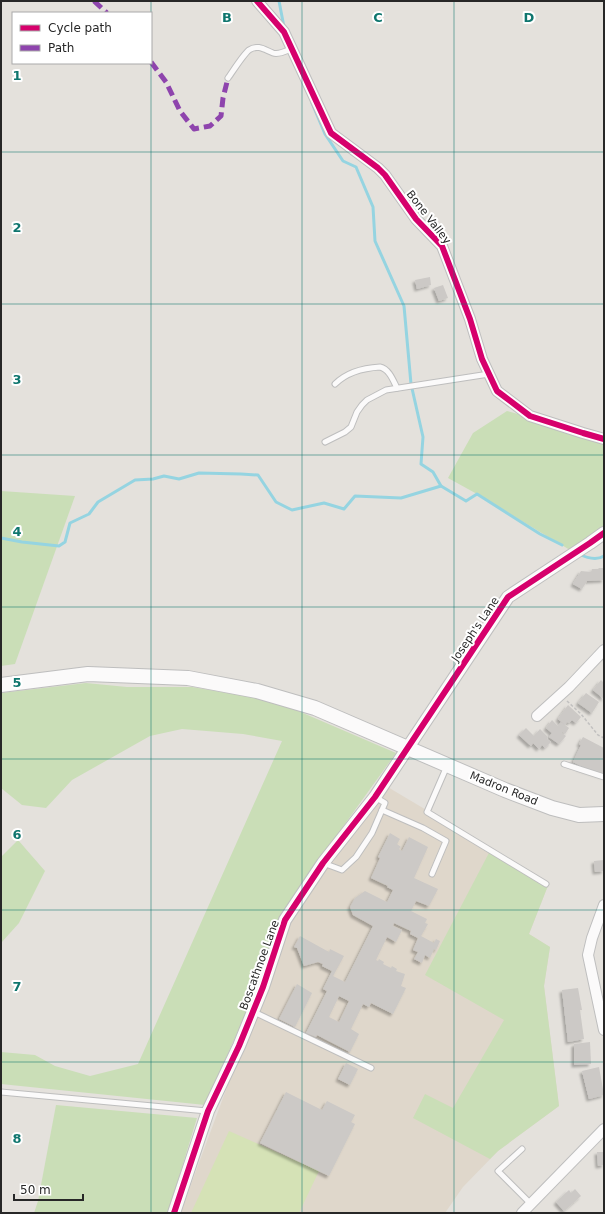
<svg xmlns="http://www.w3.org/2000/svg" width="605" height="1214" viewBox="0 0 605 1214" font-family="'DejaVu Sans',sans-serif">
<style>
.education{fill:#dfd7cb}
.green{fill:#cadeb7}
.pitch{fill:#d5e2b6}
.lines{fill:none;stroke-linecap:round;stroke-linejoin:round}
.stream{stroke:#95d4e1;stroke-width:3}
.building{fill:#ccc9c6;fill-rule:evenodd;filter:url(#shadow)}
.service-casing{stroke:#bebebe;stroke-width:7}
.minor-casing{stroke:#bebebe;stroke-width:12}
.tertiary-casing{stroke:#bebebe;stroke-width:14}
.secondary-casing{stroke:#bebebe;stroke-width:16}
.path{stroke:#c2c1c0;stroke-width:1.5;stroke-dasharray:3 2;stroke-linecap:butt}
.service{stroke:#fbfafa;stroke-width:5}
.minor{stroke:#fbfafa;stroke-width:10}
.tertiary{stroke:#fbfafa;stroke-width:12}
.secondary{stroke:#fbfafa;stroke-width:14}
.quiet{stroke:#8e44ad;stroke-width:5;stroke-dasharray:10 5;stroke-linecap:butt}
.cycleway-casing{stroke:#fff;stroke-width:8}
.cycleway{stroke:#d6006c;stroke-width:6}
.grid{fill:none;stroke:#0f766e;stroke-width:1;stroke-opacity:0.55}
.labels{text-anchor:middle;stroke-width:4;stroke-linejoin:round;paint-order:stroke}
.street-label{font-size:11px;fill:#272727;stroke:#fff}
.grid-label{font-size:13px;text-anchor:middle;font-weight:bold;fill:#0f766e;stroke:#fff;stroke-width:4;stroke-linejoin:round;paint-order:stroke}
</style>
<defs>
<filter id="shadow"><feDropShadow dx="-2.5" dy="2.5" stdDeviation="1" flood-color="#0004"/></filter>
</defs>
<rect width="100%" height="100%" fill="#e4e1dc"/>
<polygon class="education" points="386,786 549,883 529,934 550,947 544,986 559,1106 498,1151 463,1187 445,1213 181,1213 193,1179 276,955 304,893"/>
<g class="green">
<polygon points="507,411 604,438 604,525 575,553 477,494 448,478 473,433"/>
<polygon points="1,491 75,496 15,664 1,666"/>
<polygon points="86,683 127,687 192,687 275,701 396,753 314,867 277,923 254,995 205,1105 1,1084 1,1052 35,1055 55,1066 90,1076 138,1064 282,741 243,734 182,729 150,736 72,780 46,808 22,805 1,788 1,693"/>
<polygon points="18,840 45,871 19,923 1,943 1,857"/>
<polygon points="491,849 549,883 529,934 550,947 544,986 559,1106 498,1151 490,1159 413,1118 425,1094 453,1108 504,1020 425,975"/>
<polygon points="56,1105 197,1118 168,1213 34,1213 38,1201"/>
</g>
<polygon class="pitch" points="229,1131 319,1171 299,1213 191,1213"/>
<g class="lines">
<g class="stream">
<polyline points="279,1 284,27"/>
<polyline points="312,103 325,134 343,161 356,167 373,207 375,241 404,306 411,384 423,437 421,464 433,472 441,486"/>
<polyline points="1,538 22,542 59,546 65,542 70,523 89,514 98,502 135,480 153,479 164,476 179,479 199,473 241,474 258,475 276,502 292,510 324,503 344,509 355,496 401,498 441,486 466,501 477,494 540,534 562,545"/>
<path d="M 579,554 C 587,558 596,561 604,556"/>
</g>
</g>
<g class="building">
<polygon points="430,277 431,285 417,289 415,280"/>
<polygon points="443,285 448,298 439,301 434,288"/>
<polygon points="599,568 604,568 604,580 587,581 582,589 573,584 581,571 591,572 592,569 598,569"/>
<polygon points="601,680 604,683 604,699 593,690"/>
<polygon points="586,693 599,702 592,713 578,703"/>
<polygon points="568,705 581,717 576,723 572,720 569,723 567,722 565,725 558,719"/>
<polygon points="552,720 558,726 561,722 569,728 565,734 562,732 562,733 566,736 559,744 549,737 552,733 546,728"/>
<polygon points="526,728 534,736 540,729 548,737 547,739 551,742 545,748 542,745 539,749 533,743 531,746 519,735"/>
<polygon points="583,737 604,748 604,776 579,768 579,765 573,762 581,745 579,744"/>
<path d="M 390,833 L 400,839 L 397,844 L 401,847 L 399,849 L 402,851 L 409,837 L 428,847 L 414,878 L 438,889 L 429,906 L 416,901 L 411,911 L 427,919 L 425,923 L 428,924 L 421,936 L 434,943 L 436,939 L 440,941 L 436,950 L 434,949 L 430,958 L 425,955 L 422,963 L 414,959 L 418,952 L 413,950 L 418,938 L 410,934 L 411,931 L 394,923 L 393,926 L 402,930 L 396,942 L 387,937 L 376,960 L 378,961 L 379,959 L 384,962 L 383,964 L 391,968 L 392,966 L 397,969 L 396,971 L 405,974 L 401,986 L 406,988 L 393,1014 L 371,1003 L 369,1007 L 363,1004 L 351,1029 L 359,1034 L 350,1052 L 317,1035 L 316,1037 L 306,1033 L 327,991 L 323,989 L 332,971 L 322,966 L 323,964 L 318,962 L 304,966 L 297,948 L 294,947 L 300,936 L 329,952 L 330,949 L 344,956 L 333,976 L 345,982 L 373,926 L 353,915 L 350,907 L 355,898 L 365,891 L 387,902 L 393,890 L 387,887 L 388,886 L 371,878 L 380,858 L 378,857 ZM 339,996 L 349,1001 L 339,1022 L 329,1017 Z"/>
<polygon points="604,860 604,871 595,872 594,861"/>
<polygon points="297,984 312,993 295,1027 279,1019"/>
<polygon points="578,988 582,1010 580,1010 584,1039 568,1042 562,990"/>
<polygon points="590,1042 591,1064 574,1065 574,1044"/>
<polygon points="346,1063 358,1069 350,1085 338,1079"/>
<polygon points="599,1067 604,1095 589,1099 582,1071"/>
<polygon points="286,1092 322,1110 327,1101 355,1115 351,1122 355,1124 329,1176 260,1143"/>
<polygon points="597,1152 604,1152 604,1165 598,1166"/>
<polygon points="575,1189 581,1196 564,1211 556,1202 569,1190 571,1193"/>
</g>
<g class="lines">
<g class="service-casing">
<g id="service">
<path d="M 228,78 C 233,71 243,55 249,50 C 258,44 265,50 273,53 C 279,55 286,51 291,49"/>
<path d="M 335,384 C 347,372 363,368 380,367 C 389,369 393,380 397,388"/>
<polyline points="325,442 345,432 351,427 357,412 362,405 367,400 386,390 489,374"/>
<polyline points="564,764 604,777"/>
<polyline points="447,766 427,812 546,884"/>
<polyline points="382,810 423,828 446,841 432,874"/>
<polyline points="323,863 342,870 356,857 372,833 385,803 375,797"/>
<polyline points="254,1012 371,1068"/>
<polyline points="1,1092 207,1111"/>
<polyline points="522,1149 498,1171 531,1204"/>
</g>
</g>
<g class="minor-casing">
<g id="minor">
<polyline points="257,1 284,32 331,133 378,168 385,175 416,219 442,246 470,319 482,359 497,391 530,416 583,433 604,439"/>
<polyline points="537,716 569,687 604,650"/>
<polyline points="604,905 592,938 588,955 604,1030"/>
<polyline points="522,1213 604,1129"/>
</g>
</g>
<g class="tertiary-casing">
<polyline id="tertiary" points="174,1213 208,1111 239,1046 263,987 285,920 323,863 375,797 508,597 590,543 604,533"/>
</g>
<g class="secondary-casing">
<polyline id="secondary" points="1,685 88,674 188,678 257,691 315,708 505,790 552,808 579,815 604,814"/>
</g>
<polyline class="path" points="567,701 581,714 598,735 604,738"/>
<use href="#service" class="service"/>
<use href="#minor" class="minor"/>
<use href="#tertiary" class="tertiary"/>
<use href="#secondary" class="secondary"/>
<g class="quiet">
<polyline points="94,1 107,13"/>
<polyline points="151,62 166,82 180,111 194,129 210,126 221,116 223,98 228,78"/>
</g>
<g class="cycleway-casing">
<g id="cycleway">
<polyline points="257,1 284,32 331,133 378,168 385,175 416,219 442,246 470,319 482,359 497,391 530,416 583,433 604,439"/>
<polyline points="174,1213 208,1111 239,1046 263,987 285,920 323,863 375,797 508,597 590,543 604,533"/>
</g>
</g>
<use href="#cycleway" class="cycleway"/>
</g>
<path class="grid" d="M 151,1 L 151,1213M 302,1 L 302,1213M 454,1 L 454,1213M 1,152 L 604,152M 1,304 L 604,304M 1,455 L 604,455M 1,607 L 604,607M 1,759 L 604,759M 1,910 L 604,910M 1,1062 L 604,1062"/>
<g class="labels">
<g class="street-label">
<text transform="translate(429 217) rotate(52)" y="4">Bone Valley</text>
<text transform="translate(475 629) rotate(-56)" y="4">Joseph's Lane</text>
<text transform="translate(504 788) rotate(22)" y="4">Madron Road</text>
<text transform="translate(259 965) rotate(-70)" y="4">Boscathnoe Lane</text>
</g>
</g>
<g class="grid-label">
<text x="227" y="22">B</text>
<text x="378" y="22">C</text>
<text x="529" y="22">D</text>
<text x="17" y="80">1</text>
<text x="17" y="232">2</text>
<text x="17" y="384">3</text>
<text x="17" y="536">4</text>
<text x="17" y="687">5</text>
<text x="17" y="839">6</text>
<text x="17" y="991">7</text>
<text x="17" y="1143">8</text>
</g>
<rect width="605" height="1214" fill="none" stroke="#272727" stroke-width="4"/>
<rect x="12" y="12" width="140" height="52" fill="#ffffff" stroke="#a9a9a9"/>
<rect x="20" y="25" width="20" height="6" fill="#d6006c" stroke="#a9a9a9"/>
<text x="48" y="32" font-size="12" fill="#272727">Cycle path</text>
<rect x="20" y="45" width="20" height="6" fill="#8e44ad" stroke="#a9a9a9"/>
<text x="48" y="52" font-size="12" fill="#272727">Path</text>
<path d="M14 1194v6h69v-6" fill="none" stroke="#272727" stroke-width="2"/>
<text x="20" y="1194" font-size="12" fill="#272727" stroke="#ffffff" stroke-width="3" paint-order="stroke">50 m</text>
</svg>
